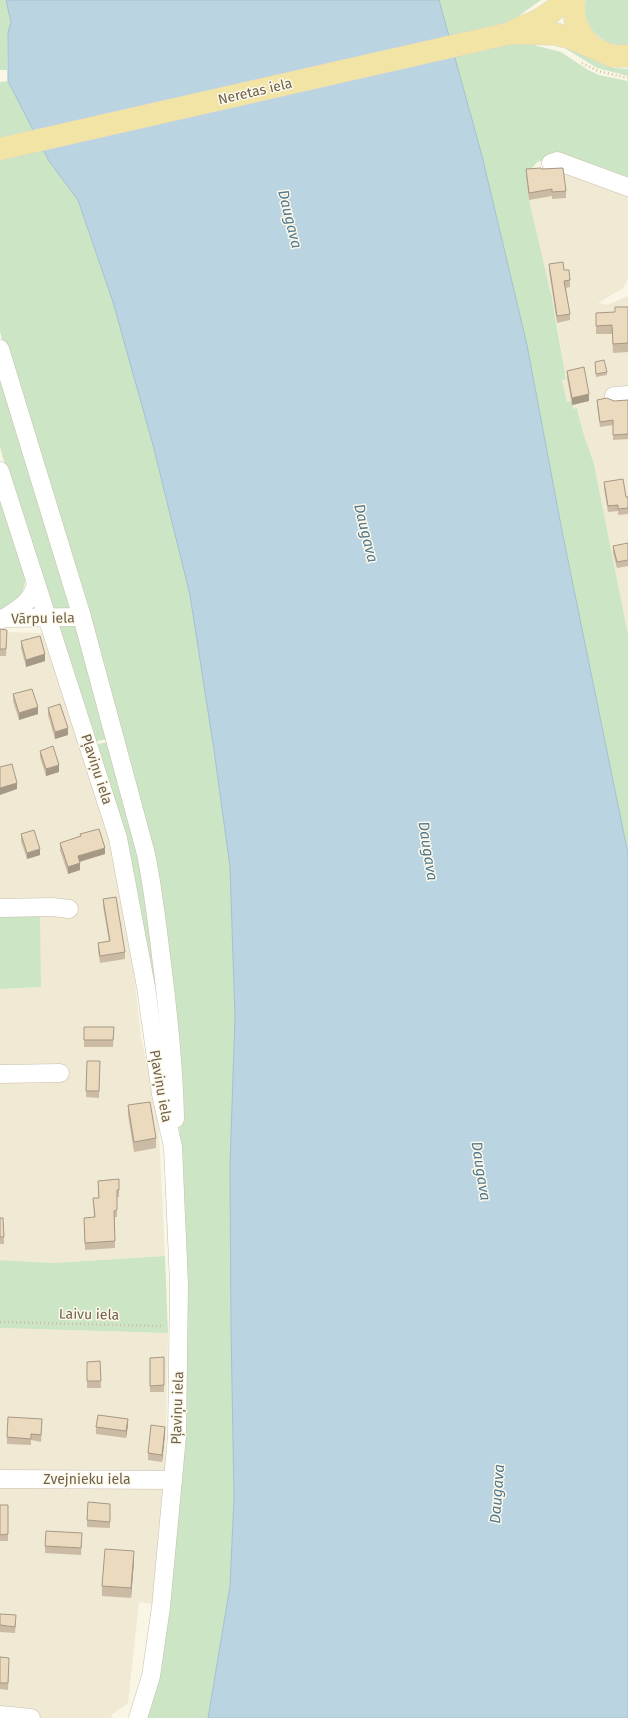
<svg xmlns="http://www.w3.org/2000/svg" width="628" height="1718" viewBox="0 0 628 1718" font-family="'Fira Sans',sans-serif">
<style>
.residential{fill:#f0e9d4}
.green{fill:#cbe5c5}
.water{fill:#bbd4e1;stroke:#a3c0d1}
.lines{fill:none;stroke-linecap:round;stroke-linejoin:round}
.minor-casing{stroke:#c9bfac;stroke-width:19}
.major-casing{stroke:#dad6d1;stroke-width:23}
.path{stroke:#d0bea3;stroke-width:2.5;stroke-dasharray:1 3;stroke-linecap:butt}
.minor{stroke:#fff;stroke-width:18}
.major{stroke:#f1e4a4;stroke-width:22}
.wall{fill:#cbbba4}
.shaded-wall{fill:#a59986}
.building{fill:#ecdabf;stroke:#a59986}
.labels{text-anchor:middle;stroke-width:3;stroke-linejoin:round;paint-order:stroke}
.street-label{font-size:14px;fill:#6f604d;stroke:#fdf9ea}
.water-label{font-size:15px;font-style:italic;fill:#50778d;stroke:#fdf9ea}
</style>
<rect width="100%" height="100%" fill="#f9f6e5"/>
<g class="residential">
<polygon points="559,168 628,195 628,278 623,288 598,303 607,305 628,296 628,635 594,464 583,432 578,409 573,409 567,402 562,380 566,379 557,323 529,200 526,176"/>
<polygon points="0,632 43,633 108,831 134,972 141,1038 158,1112 165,1256 53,1263 0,1260 0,989 41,987 40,900 0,899"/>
<polygon points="0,1328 168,1333 165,1468 153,1604 139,1602 128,1703 111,1715 113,1718 0,1718"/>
</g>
<g class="green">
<polygon points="0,0 6,0 11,22 8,32 7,70 0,70"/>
<polygon points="439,0 541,0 513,20 522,42 561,52 588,70 599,75 628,81 628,181 556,156 537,162 526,176 529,200 552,299 566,379 562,380 567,402 572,401 573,409 577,408 583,432 594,464 628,635 628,854 562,531 527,345 482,156"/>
<path d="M 586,0 L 628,0 L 628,45 C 602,47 581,27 586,0 Z"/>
<polygon points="562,41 602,64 614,68 628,69 628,76 597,68 563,47"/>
<polygon points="8,81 33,130 0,138 0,82"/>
<polygon points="44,150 49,161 78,200 113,302 153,445 190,595 214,750 230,867 235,1017 230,1164 231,1327 234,1498 230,1586 208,1718 143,1718 184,1443 179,1104 169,983 91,637 0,332 0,160"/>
<polygon points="0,383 2,384 72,606 69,611 51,609 32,545 3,458 0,447"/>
<path d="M 0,498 C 6,514 28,569 25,583 C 22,598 12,605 0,612 Z"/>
<polygon points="56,623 72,625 77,627 111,738 93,742"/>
<polygon points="112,741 135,822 167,1052 94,745"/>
<polygon points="0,899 40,900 41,987 0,989"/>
<polygon points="165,1256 168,1333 0,1328 0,1260 53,1263"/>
</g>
<polygon class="water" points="6,0 439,0 482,156 527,345 562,531 628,854 628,1718 208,1718 230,1586 234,1498 231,1327 230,1164 235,1017 230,867 214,750 190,595 153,445 113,302 78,200 49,161 8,81 8,32 11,22"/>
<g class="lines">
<g class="minor-casing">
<g id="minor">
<polyline points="551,163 557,161 628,187"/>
<path d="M 0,349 L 82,617 L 146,854 C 153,888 157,922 161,956 C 168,1010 174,1065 175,1119"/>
<polyline points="614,396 628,395"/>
<polyline points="0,471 118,838 146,987 161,1094 173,1147 179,1284 177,1436 161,1607 151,1676 138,1718"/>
<path d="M 4,618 C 18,610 32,601 36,584"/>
<polyline points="0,620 4,618 82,617"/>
<polyline points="0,908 52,907 69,909"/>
<polyline points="0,1074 60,1073"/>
<polyline points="0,1479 173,1480"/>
<polyline points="0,1715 31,1718"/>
</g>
</g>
<g class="major-casing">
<g id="major">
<path d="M 574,0 C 572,19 578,33 591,46"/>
<polyline points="515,30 535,22 550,13 565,0"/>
<polyline points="0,149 511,33 555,34 571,38 612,56 628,56"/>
</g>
</g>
<g class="path">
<polyline points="582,63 598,71 628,78"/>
<polyline points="0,1322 163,1326"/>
</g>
<use href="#minor" class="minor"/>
<use href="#major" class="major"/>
</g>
<g class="wall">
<polygon points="526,169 541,169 566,191 566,198 552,199 552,196 529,200 526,176"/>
<polygon points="549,264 564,270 570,280 570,287 566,288 570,314 570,320 557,323 549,271"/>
<polygon points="628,307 628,352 613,353 612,334 596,334 596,313 615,312"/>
<polygon points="595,362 607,372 607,375 596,377"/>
<polygon points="567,371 589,401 572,405 567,378"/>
<polygon points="597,400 614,401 628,400 628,439 613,440 613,425 600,427 597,405"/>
<polygon points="604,482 626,497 628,497 628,514 618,515 618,511 608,512 604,488"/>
<polygon points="628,543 628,566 617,568 613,553 613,546"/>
<polygon points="0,629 7,630 6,656 0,656"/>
<polygon points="21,641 45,661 26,667 21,648"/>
<polygon points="13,694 38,714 19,720 13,701"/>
<polygon points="48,708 68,735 55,739 48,715"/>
<polygon points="40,751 59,772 46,776 40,757"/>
<polygon points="21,834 40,855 27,859 21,841"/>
<polygon points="80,834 105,854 80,862 80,870 68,874 60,850 60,843 80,837"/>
<polygon points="103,899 125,952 125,959 100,963 98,950 98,943 109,942 103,906"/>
<polygon points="84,1027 114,1027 113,1047 84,1047"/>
<polygon points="87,1061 100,1061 99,1098 86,1097"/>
<polygon points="128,1105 156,1138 156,1148 134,1152 128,1115"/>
<polygon points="119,1179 119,1197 117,1197 117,1217 115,1217 115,1248 85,1250 84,1224 94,1217 93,1198 99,1198 98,1181"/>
<polygon points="0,1218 3,1218 4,1244 0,1244"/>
<polygon points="150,1358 164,1385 164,1392 150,1392"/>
<polygon points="100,1361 101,1388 87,1388 87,1362"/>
<polygon points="128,1425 126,1438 96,1434 96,1427"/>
<polygon points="42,1426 41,1442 31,1440 31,1445 7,1444 7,1437"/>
<polygon points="165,1434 162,1462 148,1460 148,1453"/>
<polygon points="110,1504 110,1528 87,1527 87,1520"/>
<rect x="0" y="1505" width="8" height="36"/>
<polygon points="82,1540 81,1555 45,1553 45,1546"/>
<polygon points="134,1561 131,1598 102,1596 102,1586"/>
<polygon points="0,1614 16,1622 15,1633 0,1632"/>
<polygon points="0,1657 9,1665 8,1690 0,1689"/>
</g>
<g class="shaded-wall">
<polygon points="589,394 589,401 572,405 572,398"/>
<polygon points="45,654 45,661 26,667 26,660"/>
<polygon points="38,707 38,714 19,720 19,713"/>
<polygon points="68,728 68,735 55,739 55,732"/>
<polygon points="59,765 59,772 46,776 46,769"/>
<polygon points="17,783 17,789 0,795 0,788"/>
<polygon points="105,848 105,854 78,862 78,856"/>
<polygon points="40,849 40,855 27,859 27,853"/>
<polygon points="80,863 80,870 68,874 68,867"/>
<polygon points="128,1419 128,1425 126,1438 126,1431"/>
<polygon points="165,1427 165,1434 162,1462 162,1455"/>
<polygon points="134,1551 134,1561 131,1598 131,1588"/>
</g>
<g class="building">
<polygon points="541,168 541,169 563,168 566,191 552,192 552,189 529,193 526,169"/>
<polygon points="563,262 564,270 569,270 570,280 564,281 570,314 557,316 549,264"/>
<polygon points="615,307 628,307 628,343 613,344 612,325 596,326 596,313 615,312"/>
<polygon points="604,360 607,372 596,374 595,362"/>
<polygon points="584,367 589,394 572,398 567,371"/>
<polygon points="607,398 614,401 628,400 628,434 613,435 613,420 600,422 597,400"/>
<polygon points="623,479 626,497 628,497 628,508 618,509 618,505 608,506 604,482"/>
<polygon points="628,543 628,560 617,562 613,546"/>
<polygon points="0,629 7,630 6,649 0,649"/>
<polygon points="40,636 45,654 26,660 21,641"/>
<polygon points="32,689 38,707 19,713 13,694"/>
<polygon points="60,704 68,728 55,732 48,708"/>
<polygon points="53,746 59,765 46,769 40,751"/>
<polygon points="12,764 17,783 0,788 0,767"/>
<polygon points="99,829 105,848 78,856 80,863 68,867 60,843 81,836 80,834"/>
<polygon points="34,830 40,849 27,853 21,834"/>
<polygon points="116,897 125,952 100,956 98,943 110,941 103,899"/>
<polygon points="84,1027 114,1027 113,1040 84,1040"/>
<polygon points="87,1061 100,1061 99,1091 86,1091"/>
<polygon points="150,1102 156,1138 134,1142 128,1105"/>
<polygon points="119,1179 119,1190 117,1190 117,1210 114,1211 115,1241 85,1243 84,1218 95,1217 93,1198 99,1198 98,1181"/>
<polygon points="0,1218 3,1218 4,1237 0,1237"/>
<polygon points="164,1357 164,1385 150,1386 150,1358"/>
<polygon points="100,1361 101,1381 87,1381 87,1362"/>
<polygon points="98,1415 128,1419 126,1431 96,1427"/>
<polygon points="8,1417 42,1419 41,1435 31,1434 31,1439 7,1437"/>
<polygon points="151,1425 165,1427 162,1455 148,1453"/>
<polygon points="88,1502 110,1504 110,1522 87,1520"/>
<polygon points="0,1505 8,1505 8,1534 0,1535"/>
<polygon points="46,1531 82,1533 81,1548 45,1546"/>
<polygon points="105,1549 134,1551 131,1588 102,1586"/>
<polygon points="0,1614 16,1615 15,1627 0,1625"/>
<polygon points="0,1657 9,1658 8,1683 0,1683"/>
</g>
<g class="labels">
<g class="street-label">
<text transform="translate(255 91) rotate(-13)" y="5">Neretas iela</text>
<text transform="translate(43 618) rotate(-1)" y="5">Vārpu iela</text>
<text transform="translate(97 769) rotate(72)" y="5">Pļaviņu iela</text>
<text transform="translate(161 1086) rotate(80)" y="5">Pļaviņu iela</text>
<text transform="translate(89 1314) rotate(1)" y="5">Laivu iela</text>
<text transform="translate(177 1408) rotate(-88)" y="5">Pļaviņu iela</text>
<text x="87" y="1484">Zvejnieku iela</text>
</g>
<g class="water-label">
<text transform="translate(290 219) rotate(76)" y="5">Daugava</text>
<text transform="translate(366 533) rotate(76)" y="5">Daugava</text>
<text transform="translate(428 851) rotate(81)" y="5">Daugava</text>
<text transform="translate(481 1171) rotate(81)" y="5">Daugava</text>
<text transform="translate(497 1494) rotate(-86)" y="5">Daugava</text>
</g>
</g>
</svg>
